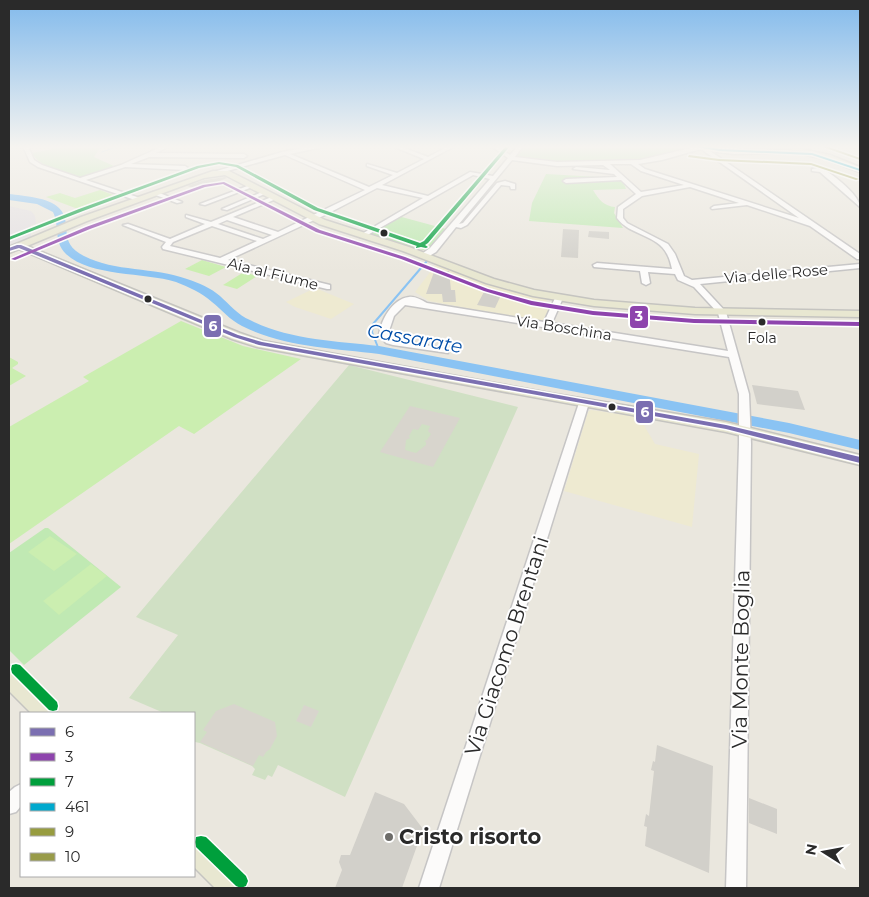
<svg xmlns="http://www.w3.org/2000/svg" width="869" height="897" viewBox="0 0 869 897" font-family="Montserrat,sans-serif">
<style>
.industrial{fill:#e4e0e2}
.education{fill:#eeead1}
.green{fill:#c0e9b3}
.cemetery{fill:#d0e0c4}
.pitch{fill:#cbeeb0}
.plaza{fill:#d8d5cd;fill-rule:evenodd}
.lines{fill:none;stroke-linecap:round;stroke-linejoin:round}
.stream-far1{stroke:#8ac3f3;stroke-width:1}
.stream{stroke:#8ac3f3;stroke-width:2}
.river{fill:#8ac3f3;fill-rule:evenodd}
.building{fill:#d2d0ca}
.minor-casing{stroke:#c6c5c5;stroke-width:3}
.major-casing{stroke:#c5c4c0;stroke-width:3}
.minor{fill:#fcfbfa;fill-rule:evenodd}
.major{fill:#e8e7d1;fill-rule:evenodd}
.bus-1-casing{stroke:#fff;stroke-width:3}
.bus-2-casing{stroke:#fff;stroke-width:3}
.bus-3-casing{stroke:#fff;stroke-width:3}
.bus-4-casing{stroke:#fff;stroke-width:3}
.bus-5-casing{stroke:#fff;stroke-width:3}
.bus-6-casing{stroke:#fff;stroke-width:3}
.bus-1{fill:#7b6fb1;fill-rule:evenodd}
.bus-2{fill:#8e44ad;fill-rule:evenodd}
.bus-3{fill:#009f3c;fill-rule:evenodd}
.bus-4{fill:#00a9ce;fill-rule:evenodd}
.bus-5{fill:#979c3f;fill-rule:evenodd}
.bus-6{fill:#989b49;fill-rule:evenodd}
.bus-dot{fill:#2a2a2a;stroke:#fff;stroke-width:2}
.poi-dot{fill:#6d6c69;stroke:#fff;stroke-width:2}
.labels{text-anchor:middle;stroke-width:4;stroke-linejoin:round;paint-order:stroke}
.far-bus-label{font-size:14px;fill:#2a2a2a;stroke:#fff}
.far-street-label{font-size:15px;fill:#2a2a2a;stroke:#fff}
.water-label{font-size:19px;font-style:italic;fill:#004da8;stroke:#fff}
.near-street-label{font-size:21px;fill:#2a2a2a;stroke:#fff}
.near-poi-label{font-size:21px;font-weight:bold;fill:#2a2a2a;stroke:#fff;text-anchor:start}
.line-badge{stroke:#fff;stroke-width:2}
.badge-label{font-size:14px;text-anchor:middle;font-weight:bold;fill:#fff}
</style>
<rect width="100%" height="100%" fill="#eae7de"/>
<polygon class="industrial" points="9,206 31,211 35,216 36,224 31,225 31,237 9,246"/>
<g class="education">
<polygon points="437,263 490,284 547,299 546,303 552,304 545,320 540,322 429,301 415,292"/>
<polygon points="315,288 354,304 331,319 295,307 286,302"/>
<polygon points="591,410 639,417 655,444 699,454 692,527 564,491 588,412"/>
</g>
<g class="green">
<path d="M 69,146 L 101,146 L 94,157 L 116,167 L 81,179 C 66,173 40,168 32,153 Z"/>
<polygon points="525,146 687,146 693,148 684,148 639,160 589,163 538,161 517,157"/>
<path d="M 546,174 L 617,178 L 623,181 L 626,189 L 593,190 C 599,200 604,206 615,207 L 614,213 L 623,228 L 529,221 L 532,203 Z"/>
<polygon points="398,216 446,229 431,247 423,250 369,234"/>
<polygon points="45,528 48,528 121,587 24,665 9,650 9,553"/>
</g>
<polygon class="cemetery" points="349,365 518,407 345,797 278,765 272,777 268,775 265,780 252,775 255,769 252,766 200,743 195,742 194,745 194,713 164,713 129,698 178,635 136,617"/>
<g class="pitch">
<polygon points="100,190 116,196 78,209 46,197 60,193 75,198"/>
<polygon points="202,260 226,267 209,276 185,269"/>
<polygon points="244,272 257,276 237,289 223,285"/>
<polygon points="181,321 243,346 301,359 194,434 179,426 9,544 9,427 89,381 83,377"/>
<polygon points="9,357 18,362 18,364 12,368 26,376 9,386"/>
<polygon points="50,536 77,554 54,571 28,552"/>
<polygon points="91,564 107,576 59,615 43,601"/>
</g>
<g class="plaza">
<path d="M 410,406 L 460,418 L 433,467 L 380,452 ZM 422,424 L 430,426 L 428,431 L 431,434 L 427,440 L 424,441 L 426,442 L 426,445 L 416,453 L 405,450 L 406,440 L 410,438 L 409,436 L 413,429 L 418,430 Z"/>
<polygon points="234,704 275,722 277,736 270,749 266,752 263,757 259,755 253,766 200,742 207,732 203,730 216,711"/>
<polygon points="304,705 319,711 311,727 296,721"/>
</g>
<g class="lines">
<polyline class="stream-far1" points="102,152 119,146"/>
<polyline class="stream" points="379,350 372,332 373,324 427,261"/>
<path class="river" d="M 9,194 C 24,196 48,197 59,208 C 74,223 56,242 84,256 C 115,272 154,267 187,279 C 199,283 211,288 220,296 C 230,305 238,315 250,320 C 289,340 336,341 379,346 L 789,423 L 860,440 L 860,450 L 789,433 L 379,354 C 333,348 284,347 242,326 C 230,320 222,310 212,302 C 202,293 189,287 176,282 C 144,272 91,277 66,254 C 53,241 60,226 53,212 L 37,204 L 9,200 Z"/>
</g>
<g class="building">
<polygon points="225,177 227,178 198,189 187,186 204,180"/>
<polygon points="563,229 579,230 578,258 561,257"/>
<polygon points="589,231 609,232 609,239 588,237"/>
<polygon points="439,271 449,271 451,290 455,290 456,302 443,302 442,294 426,294 434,272"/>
<polygon points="485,290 502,293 495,308 477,305"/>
<polygon points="752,385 798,391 805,410 757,404"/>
<polygon points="657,745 713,766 709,873 645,846 647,827 644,826 646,814 649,816 654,771 651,770 653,761 655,762"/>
<polygon points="375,792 404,804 423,829 402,888 335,888 342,870 339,862 341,855 350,855"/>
<polygon points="749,798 777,809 777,834 749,823"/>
</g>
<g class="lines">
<g class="minor-casing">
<g id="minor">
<polygon points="23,146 28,146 34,160 42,165 80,178 121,165 163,146 170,146 156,153 244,154 247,156 244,158 149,157 131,164 185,166 188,168 185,170 125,167 86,180 140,198 140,200 138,201 38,167 30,162"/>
<path d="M 313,146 L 327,146 L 290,154 L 369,187 L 393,175 L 367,166 L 367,164 L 397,173 L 424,159 L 392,146 L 399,146 L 428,157 L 449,146 L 455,146 L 382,185 L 428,196 L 470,172 L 493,176 L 508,158 L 491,146 L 497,146 L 510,155 L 518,146 L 523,146 L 515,157 L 557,162 L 640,160 L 699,146 L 701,149 L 662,160 L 638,164 L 645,169 L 799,218 L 701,149 L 707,147 L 734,150 L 792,150 L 794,153 L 734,154 L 710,151 L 860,254 L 860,259 L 857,259 L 810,226 L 747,205 L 712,209 L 711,208 L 714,206 L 739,203 L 690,187 L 642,196 L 623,209 L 623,218 L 627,223 L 668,244 L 675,254 L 684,276 L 692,280 L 860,264 L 860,268 L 700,284 L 726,312 L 749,394 L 751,444 L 746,888 L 726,888 L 739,444 L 739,394 L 729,357 L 405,305 L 394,316 L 388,334 L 397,340 L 448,349 L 448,353 L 393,345 L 386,343 L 379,335 C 381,320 392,299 409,297 C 415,296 421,300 427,303 L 544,322 L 555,298 L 559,296 L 563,298 L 552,323 L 728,351 L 718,313 L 694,287 L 678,280 L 675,274 L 648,272 L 650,283 L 646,285 L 642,283 L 640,271 L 594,267 L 593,265 L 597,263 L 672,269 C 671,265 670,259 667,254 C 658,235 629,235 617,218 L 618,207 L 636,194 L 621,180 L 566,183 L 563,181 L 566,179 L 617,177 L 614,174 L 573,169 L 576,167 L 610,170 L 603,165 L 557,166 L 512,160 L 459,224 L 463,223 L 497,183 L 505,181 L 515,184 L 515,189 L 511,189 L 510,186 L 501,185 L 467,225 L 461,228 L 456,227 L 436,252 L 426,258 L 419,256 L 430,248 L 490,179 L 473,175 L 364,237 L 360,237 L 360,235 L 423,198 L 377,188 L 325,215 L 228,260 L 330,285 L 330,289 L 327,289 L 163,249 L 162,247 L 166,242 L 123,225 L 128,224 L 170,239 L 205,224 L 186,217 L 186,215 L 211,222 L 274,196 L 276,197 L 276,199 L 233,217 L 278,232 L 365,190 L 285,155 L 213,175 L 210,173 L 282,152 ZM 610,164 L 631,164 L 641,171 L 684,185 L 641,192 ZM 227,220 L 272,235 L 263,239 L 218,224 ZM 212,226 L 257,241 L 220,258 L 170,246 L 173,242 Z"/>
<path d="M 812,169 C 816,168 820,168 824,170 C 834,175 860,196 860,207 L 820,172 L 812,171 Z"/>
<polygon points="250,185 255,186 205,205 200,204"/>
<polygon points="153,192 157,192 182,202 177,203 153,194"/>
<polygon points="262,192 267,193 227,210 222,209"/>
<polygon points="584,400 589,403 439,888 419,888 579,403"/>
<polygon points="21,784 21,806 16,812 9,814 9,792 15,787"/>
</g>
</g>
<g class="major-casing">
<g id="major">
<polygon points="797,148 830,155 860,167 860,172 825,159 788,151"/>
<polygon points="213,171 229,171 325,220 409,247 494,279 534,290 594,300 695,308 860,311 860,317 695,314 594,306 533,296 486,283 403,251 319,224 225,175 204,178 87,221 27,246 240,333 263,341 555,394 726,422 860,455 860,465 726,432 257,347 232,339 19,249 9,253 9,247 81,217"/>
<polygon points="9,666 16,669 54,705 57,713 31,713 9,691"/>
<path d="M 194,836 C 210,843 242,872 247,888 L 215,888 L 194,867 Z"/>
</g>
</g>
<use href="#minor" class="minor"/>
<use href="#major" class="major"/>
<g class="bus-1-casing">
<polygon id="bus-1" points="17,245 21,245 238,335 262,342 726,425 860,457 860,463 726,429 259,345 234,337 19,248 9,251 9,248"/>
</g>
<g class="bus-2-casing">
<polygon id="bus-2" points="224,182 320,230 405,257 488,289 532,301 593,311 694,319 860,322 860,326 694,323 593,315 531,305 484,291 401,259 316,232 223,184 205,187 90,229 15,260 11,259 86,227 203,185"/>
</g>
<g class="bus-3-casing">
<g id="bus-3">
<polygon points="506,146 510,146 428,243 425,245 428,247 426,248 421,247 416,248 416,247 417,246 314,210 236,167 219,164 199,168 83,211 9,240 9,237 79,209 197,166 219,162 238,165 318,208 420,243 424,241"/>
<polygon points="16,664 20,665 57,702 58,706 57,710 53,711 49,710 12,673 11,669 12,665"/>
<polygon points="201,836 206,837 246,876 248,881 246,886 241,888 236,886 196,847 195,842 196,837"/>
</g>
</g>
<g class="bus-4-casing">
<polygon id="bus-4" points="690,146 701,146 720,149 812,153 860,169 860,171 812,155 720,151"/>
</g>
<g class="bus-5-casing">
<polygon id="bus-5" points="689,155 719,159 811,163 859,179 856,180 811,165 719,161 688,157"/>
</g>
<g class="bus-6-casing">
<polygon id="bus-6" points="820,146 826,146 860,158 860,160"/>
</g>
<use href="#bus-1" class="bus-1"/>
<use href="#bus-2" class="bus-2"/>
<use href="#bus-3" class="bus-3"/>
<use href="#bus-4" class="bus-4"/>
<use href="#bus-5" class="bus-5"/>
<use href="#bus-6" class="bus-6"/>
</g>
<linearGradient id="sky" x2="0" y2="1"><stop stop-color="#82baec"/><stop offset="0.54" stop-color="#f6f4f0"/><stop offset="1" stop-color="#f6f4f0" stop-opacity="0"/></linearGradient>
<rect width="869" height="272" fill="url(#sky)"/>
<g class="bus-dot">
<circle cx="384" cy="233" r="4.5"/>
<circle cx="148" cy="299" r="4.5"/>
<circle cx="762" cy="322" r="4.5"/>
<circle cx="612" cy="407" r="4.5"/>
</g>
<circle class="poi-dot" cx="389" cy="837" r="5"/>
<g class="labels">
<g class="far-bus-label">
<text x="762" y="343">Fola</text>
</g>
<g class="far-street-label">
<text transform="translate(273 274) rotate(14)" y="5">Aia al Fiume</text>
<text transform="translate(776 274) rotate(-5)" y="5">Via delle Rose</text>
<text transform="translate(564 328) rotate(9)" y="5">Via Boschina</text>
</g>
<g class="water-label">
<text transform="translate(415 338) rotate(10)" y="7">Cassarate</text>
</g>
<g class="near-street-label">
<text transform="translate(507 646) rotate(-72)" y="7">Via Giacomo Brentani</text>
<text transform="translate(741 659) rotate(-89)" y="7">Via Monte Boglia</text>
</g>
<g class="near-poi-label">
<text x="399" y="844">Cristo risorto</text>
</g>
</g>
<g class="line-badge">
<rect x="629" y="305" width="20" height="24" rx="5" fill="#8e44ad"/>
<rect x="203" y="314" width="19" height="24" rx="5" fill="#7b6fb1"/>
<rect x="635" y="400" width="19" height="24" rx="5" fill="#7b6fb1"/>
</g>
<g class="badge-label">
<text x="639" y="321">3</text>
<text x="213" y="331">6</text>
<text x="645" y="417">6</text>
</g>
<rect width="869" height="897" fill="none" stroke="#2a2a2a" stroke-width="20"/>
<rect x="20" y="712" width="175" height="165" fill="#ffffff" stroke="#aaaaaa"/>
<rect x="30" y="728" width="25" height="8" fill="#7b6fb1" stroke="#aaaaaa"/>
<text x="65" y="737" font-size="15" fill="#2a2a2a">6</text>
<rect x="30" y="753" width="25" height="8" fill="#8e44ad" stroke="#aaaaaa"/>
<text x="65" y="762" font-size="15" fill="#2a2a2a">3</text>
<rect x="30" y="778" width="25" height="8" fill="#009f3c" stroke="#aaaaaa"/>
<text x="65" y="787" font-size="15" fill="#2a2a2a">7</text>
<rect x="30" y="803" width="25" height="8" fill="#00a9ce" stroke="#aaaaaa"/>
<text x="65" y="812" font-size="15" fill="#2a2a2a">461</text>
<rect x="30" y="828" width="25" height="8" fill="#979c3f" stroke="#aaaaaa"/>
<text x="65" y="837" font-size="15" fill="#2a2a2a">9</text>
<rect x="30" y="853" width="25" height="8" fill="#989b49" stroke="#aaaaaa"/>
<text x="65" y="862" font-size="15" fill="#2a2a2a">10</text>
<g transform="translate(824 852) rotate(281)" stroke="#ffffff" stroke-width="4" paint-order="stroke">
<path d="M0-4L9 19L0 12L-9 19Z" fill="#2a2a2a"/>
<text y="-8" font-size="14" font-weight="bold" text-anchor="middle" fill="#2a2a2a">N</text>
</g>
</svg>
